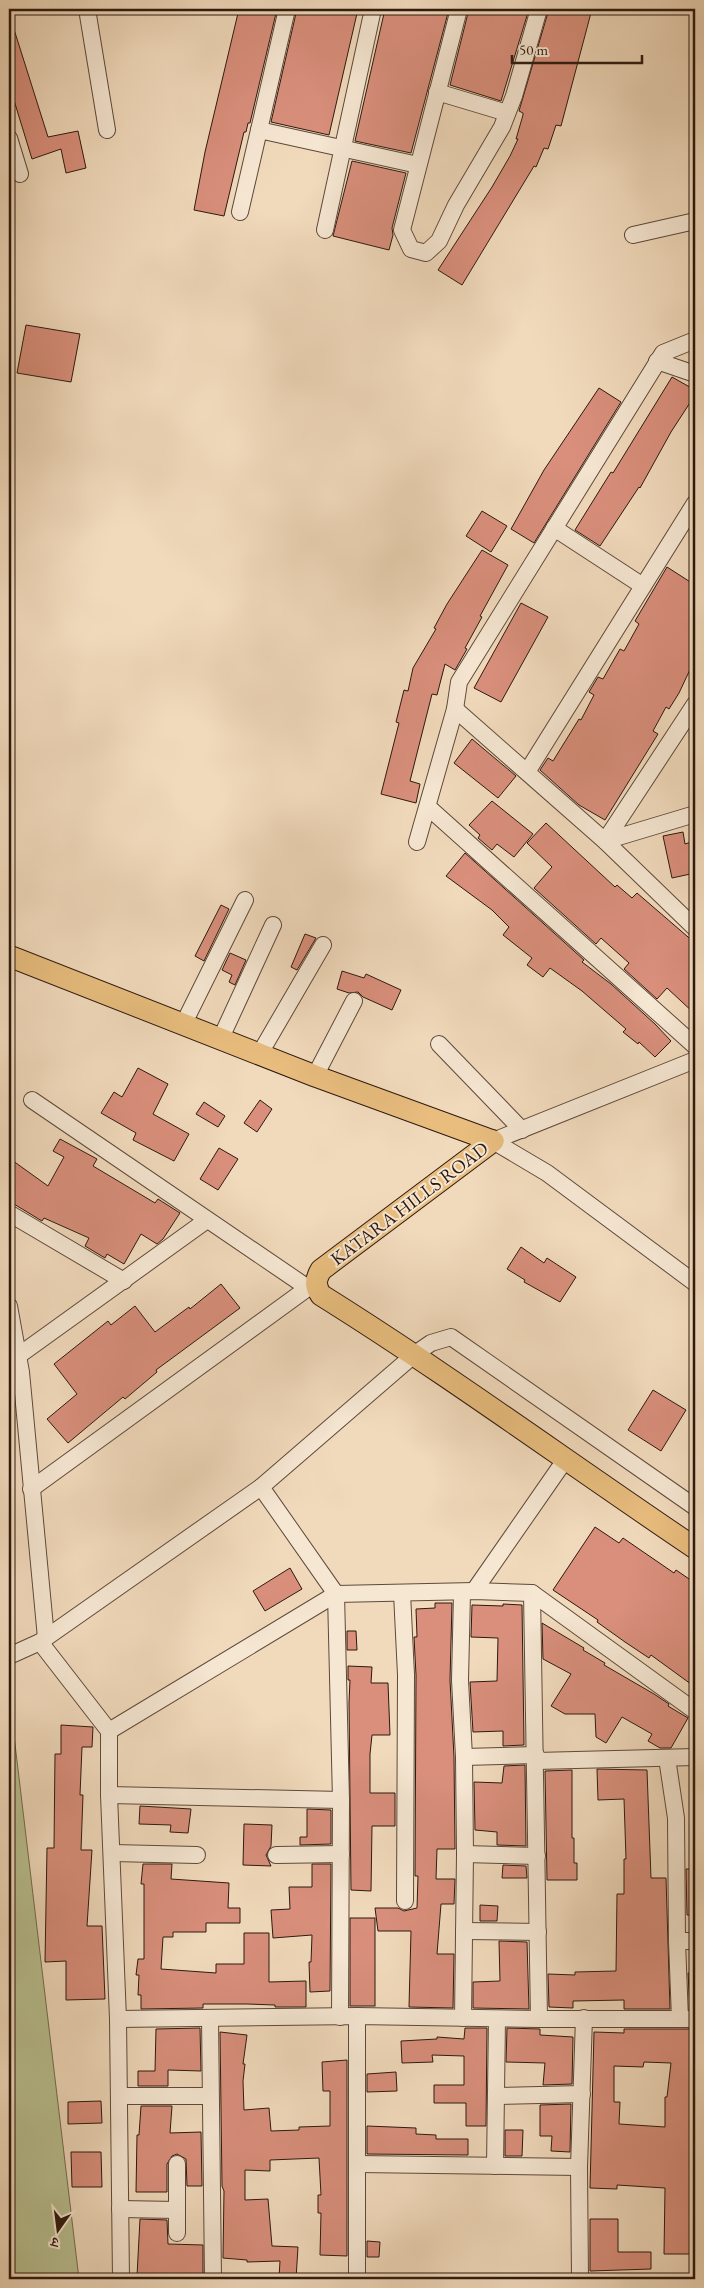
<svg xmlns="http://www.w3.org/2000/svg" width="704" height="2288" viewBox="0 0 704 2288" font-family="'EB Garamond','Noto Serif Devanagari',serif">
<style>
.green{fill:#b9c091;stroke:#736c50}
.building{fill:#d98f7c;stroke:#2d190f;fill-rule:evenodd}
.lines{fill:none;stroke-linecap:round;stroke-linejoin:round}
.minor-casing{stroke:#5e493a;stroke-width:18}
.major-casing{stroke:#2d190f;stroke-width:23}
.minor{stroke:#f6e7d3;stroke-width:16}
.major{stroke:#e8bd7e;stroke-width:21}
.labels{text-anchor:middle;stroke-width:4;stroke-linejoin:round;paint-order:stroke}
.street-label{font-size:19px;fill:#2d190f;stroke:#f6e7d3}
</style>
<rect width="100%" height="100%" fill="#f1dabc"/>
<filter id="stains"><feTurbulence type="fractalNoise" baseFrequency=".004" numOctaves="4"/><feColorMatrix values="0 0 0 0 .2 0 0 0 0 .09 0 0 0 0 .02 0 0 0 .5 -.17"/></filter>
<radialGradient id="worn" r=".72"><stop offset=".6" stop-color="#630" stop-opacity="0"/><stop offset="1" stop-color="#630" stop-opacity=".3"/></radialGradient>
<polygon class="green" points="9,1694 79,2279 9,2279"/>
<g class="building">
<polygon points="239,9 277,9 250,123 248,123 246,132 244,132 224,216 194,210 205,152"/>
<polygon points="297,9 358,9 329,135 271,122"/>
<polygon points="385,9 449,9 411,153 355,141"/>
<polygon points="469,9 529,9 501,101 450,85"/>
<polygon points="549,9 592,9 561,126 556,125 548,149 544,148 536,167 534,166 462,285 438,270 492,187 510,156 518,139 516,139 523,115 523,113 519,111"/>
<polygon points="9,23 12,23 48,137 78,131 86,168 66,173 61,149 32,159 9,84"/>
<polygon points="352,161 406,173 392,228 393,235 389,250 333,236"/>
<polygon points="26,325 80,334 71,382 17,373"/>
<polygon points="672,377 695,390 695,395 671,432 640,488 639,487 600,546 575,530 611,472 613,473"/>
<polygon points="599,388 621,402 534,543 511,529 544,470"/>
<polygon points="482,511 507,526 491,552 466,536"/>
<polygon points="482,550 508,565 480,616 482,617 465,648 467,649 455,670 445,664 437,695 432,694 410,781 420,784 416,803 381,794 399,723 396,722 404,690 408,691 413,668 436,629 434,628 447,604"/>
<polygon points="667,567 695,585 695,659 679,693 669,709 666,707 653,731 658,734 605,820 579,805 540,770 548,758 553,761 579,719 581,720 594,695 589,692 598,677 603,679 620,649 624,651 639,624 635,621"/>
<polygon points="521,603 548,617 501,702 474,688"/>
<polygon points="472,739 516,776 498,798 454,763"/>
<polygon points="492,801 533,834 514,857 497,844 492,850 478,838 480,835 469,825"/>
<polygon points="546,823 615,887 617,885 632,898 637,893 695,943 695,1014 667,988 657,999 624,969 629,963 601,938 596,944 534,888 552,867 527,843"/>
<polygon points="683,832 685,844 691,842 695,873 672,878 663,836"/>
<polygon points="465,853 584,960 582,962 611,984 655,1024 671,1041 655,1057 639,1042 638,1044 623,1032 626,1029 582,991 550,968 543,977 527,965 532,958 503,935 509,927 492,910 446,876"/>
<polygon points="221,905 229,909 204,961 195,956"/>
<polygon points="305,934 316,938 297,970 291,967"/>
<polygon points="230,953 246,960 235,985 229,982 232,975 222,970"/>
<polygon points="342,971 364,978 366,974 401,990 392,1010 363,997 358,992 349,993 337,989"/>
<polygon points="138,1068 168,1084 153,1114 189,1134 174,1161 133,1140 136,1133 101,1113 114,1092 122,1097"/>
<polygon points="260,1100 272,1109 257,1132 244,1123"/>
<polygon points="204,1102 225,1116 218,1127 196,1114"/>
<polygon points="60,1139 97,1159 93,1166 155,1203 158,1199 180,1213 163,1239 157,1244 141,1234 124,1264 107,1254 105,1258 85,1246 89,1238 44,1218 42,1221 9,1201 9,1158 48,1186 64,1157 53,1151"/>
<polygon points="219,1148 238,1159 218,1190 200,1179"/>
<polygon points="521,1247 544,1263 547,1258 576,1277 560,1302 524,1282 525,1280 507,1269"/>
<polygon points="221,1284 240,1308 156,1370 157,1372 125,1399 123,1397 68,1443 47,1419 77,1394 54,1364 108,1321 111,1325 135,1306 155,1332 189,1307 190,1309"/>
<polygon points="653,1390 686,1410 661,1451 628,1430"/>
<polygon points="595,1527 619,1543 623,1538 674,1573 676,1570 695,1583 695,1687 651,1655 649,1658 625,1642 597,1622 598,1620 553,1590"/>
<polygon points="290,1568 302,1589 265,1611 253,1591"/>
<polygon points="435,1603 452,1603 450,1680 454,1757 455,1849 437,1849 436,1879 455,1879 454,1904 441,1904 437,1954 454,1954 453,2008 409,2007 411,1931 378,1931 375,1908 398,1908 404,1911 417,1908 418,1876 415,1876 416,1675 414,1637 417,1637 416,1609 435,1608"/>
<polygon points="503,1604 522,1605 524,1745 503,1746 503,1731 473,1732 470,1682 497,1681 498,1638 471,1637 472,1605 503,1606"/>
<polygon points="542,1623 584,1648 583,1650 605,1663 604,1665 654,1694 669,1704 668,1706 688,1718 671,1748 660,1748 648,1741 652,1734 622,1717 606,1743 596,1737 595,1714 565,1714 551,1706 571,1674 543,1659"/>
<polygon points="347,1631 356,1631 357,1650 347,1650"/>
<polygon points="348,1666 372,1667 371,1683 388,1683 390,1735 372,1735 370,1754 370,1793 395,1793 395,1826 372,1826 371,1891 351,1890 349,1703 350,1680 348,1680"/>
<polygon points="61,1725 93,1727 92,1747 82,1747 80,1795 83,1795 81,1850 92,1850 87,1926 102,1926 105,1999 66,2000 66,1961 45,1962 47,1848 54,1848 55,1754 61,1754"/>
<polygon points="525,1765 526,1846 497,1845 497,1832 475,1830 474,1782 502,1783 504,1766"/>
<polygon points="597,1769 647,1770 651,1878 666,1878 670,2009 624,2009 624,2000 573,2001 573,2008 549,2007 548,1974 575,1975 575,1972 616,1971 617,1894 624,1894 624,1859 626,1859 624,1799 598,1800"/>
<polygon points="572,1770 572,1838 574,1838 574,1863 577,1863 577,1880 547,1880 545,1771"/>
<polygon points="140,1806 191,1809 188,1833 170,1832 171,1825 139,1824"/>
<polygon points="307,1809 331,1810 331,1844 300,1845 300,1837 307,1837"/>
<polygon points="244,1824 272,1825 271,1846 266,1855 271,1866 243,1865"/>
<polygon points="143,1864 172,1864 171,1879 229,1883 228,1908 240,1908 240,1923 206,1923 206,1932 173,1932 173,1937 163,1937 161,1969 216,1973 216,1964 244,1964 244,1933 269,1933 269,1982 306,1981 306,2007 275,2007 275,2005 247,2004 203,2004 203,2008 141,2009 141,1995 138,1995 139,1975 136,1975 138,1959 144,1959 144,1884 141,1884"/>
<polygon points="312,1864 331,1864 330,1991 310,1992 309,1962 311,1962 312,1935 273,1938 271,1910 290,1909 289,1887 312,1887"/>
<polygon points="503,1865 526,1866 527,1878 502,1878"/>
<polygon points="686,1869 695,1869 695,1915 687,1915"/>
<polygon points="480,1905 498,1906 497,1921 480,1921"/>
<rect x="350" y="1918" width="25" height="88"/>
<polygon points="499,1941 527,1942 529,2009 473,2008 473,1982 500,1981"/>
<polygon points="688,1973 695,1973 694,2009 690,2009"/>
<polygon points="200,2028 201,2071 168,2070 168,2086 138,2086 138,2071 155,2071 156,2029"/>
<polygon points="465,2028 487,2028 486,2126 466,2126 466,2103 434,2103 434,2085 464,2085 464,2056 432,2055 433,2062 402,2063 401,2041 437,2039 437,2037 464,2039"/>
<polygon points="507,2028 540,2029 540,2035 573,2037 572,2084 543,2085 545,2063 506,2062"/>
<path d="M 624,2029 L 694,2029 L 692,2073 L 695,2073 L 695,2241 L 691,2241 L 691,2254 L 664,2254 L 665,2188 L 617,2185 L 617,2189 L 590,2188 L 594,2032 L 624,2033 ZM 644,2062 L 671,2063 L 667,2097 L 665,2097 L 665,2127 L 619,2124 L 620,2102 L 614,2102 L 614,2066 L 643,2067 Z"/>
<polygon points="220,2032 247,2035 243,2064 245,2064 243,2081 244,2110 269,2108 271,2131 299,2130 299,2127 330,2126 330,2091 323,2091 322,2062 347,2060 347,2256 320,2255 321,2213 318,2213 318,2195 321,2195 319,2158 270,2160 270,2171 245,2170 245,2200 268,2199 272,2246 298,2247 296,2279 279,2278 280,2261 247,2262 247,2260 223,2258 224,2191 222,2186"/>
<polygon points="396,2072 397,2091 367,2092 367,2074"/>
<polygon points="101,2101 102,2123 68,2124 68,2102"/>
<polygon points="571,2104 570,2152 551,2151 552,2136 540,2136 540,2105"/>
<polygon points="141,2106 172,2106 170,2133 201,2132 202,2186 187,2186 186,2159 177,2154 172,2156 167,2164 167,2192 136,2192 137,2135 139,2135"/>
<polygon points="367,2126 416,2128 416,2134 436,2135 436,2139 468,2139 468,2155 367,2154"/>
<polygon points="505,2130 523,2130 522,2156 505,2156"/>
<polygon points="71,2152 101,2152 102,2187 72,2187"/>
<polygon points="140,2219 167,2220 168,2244 203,2245 203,2278 137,2276"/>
<polygon points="590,2219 618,2219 618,2252 651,2252 651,2269 590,2271"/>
<polygon points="367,2241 380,2242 379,2257 367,2257"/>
</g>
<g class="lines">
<g class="minor-casing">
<g id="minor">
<polyline points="87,9 107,130"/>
<polyline points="459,9 402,230 411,249 426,253 439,241 456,205 502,127 514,96 539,9"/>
<polyline points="437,92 507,113"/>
<polyline points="259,130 418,165"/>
<polyline points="9,138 20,174"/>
<polyline points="240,212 287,9"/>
<polyline points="325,230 373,9"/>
<polyline points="633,235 695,221"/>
<polyline points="657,361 695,374"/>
<polyline points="554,528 643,586"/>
<polyline points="695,704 605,841 695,814"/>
<polyline points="455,709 605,841 695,928"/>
<polyline points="527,772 695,503"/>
<polyline points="428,807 695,1046"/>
<polyline points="417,842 455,709 459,682 663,353 695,340"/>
<polyline points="183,1025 245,900"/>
<polyline points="220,1040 273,925"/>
<polyline points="439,1044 522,1130"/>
<polyline points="259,1055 323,945"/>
<polyline points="315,1076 354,1001"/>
<polyline points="32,1100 308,1288"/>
<polyline points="493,1141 547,1173 695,1283"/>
<polyline points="493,1141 695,1060"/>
<polyline points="12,1215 124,1281"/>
<polyline points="9,1306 21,1372 46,1638"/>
<polyline points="18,1356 207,1220"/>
<polyline points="261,1487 336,1594 341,1800 340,2017"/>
<polyline points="31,1489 316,1282"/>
<polyline points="474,1591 565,1460"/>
<polyline points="402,1593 406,1675 405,1901"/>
<polyline points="462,1593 460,1680 464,1757 465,1854 463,2018"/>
<polyline points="532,1593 539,2019"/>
<polyline points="9,1656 40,1642"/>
<polyline points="109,1731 336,1594 474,1591 532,1593 695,1711"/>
<polyline points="464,1757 536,1755"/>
<polyline points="667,1758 676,1818 677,1941 680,2019"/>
<polyline points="536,1761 695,1757"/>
<polyline points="109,1795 341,1800"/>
<polyline points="113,1853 197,1855"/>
<polyline points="465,1854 537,1856"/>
<polyline points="276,1855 341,1854"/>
<polyline points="464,1931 538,1932"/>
<polyline points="677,1941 695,1941"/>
<polyline points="357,2016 357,2279"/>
<polyline points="210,2018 213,2279"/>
<polyline points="118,2019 357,2016 539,2019 695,2019"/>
<polyline points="119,2096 210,2096"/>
<polyline points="496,2096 582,2094"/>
<polyline points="358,2164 579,2167"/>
<polyline points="495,2166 497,2019"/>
<polyline points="120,2209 177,2210"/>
<polyline points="177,2233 177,2164"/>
<polyline points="121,2279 118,2019 109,1795 109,1731 40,1642 261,1487 415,1354 431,1343 451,1337 695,1507"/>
<polyline points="580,2279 579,2167 584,2018"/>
</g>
</g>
<g class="major-casing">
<g id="major">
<polyline points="9,956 315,1076 493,1141"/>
<path d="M 493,1141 L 321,1270 C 315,1280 315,1286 321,1295 C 449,1375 570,1464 695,1548"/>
</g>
</g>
<use href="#minor" class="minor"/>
<use href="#major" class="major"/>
</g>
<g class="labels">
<g class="street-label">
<text transform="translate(409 1203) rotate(-37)" y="7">KATARA HILLS ROAD</text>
</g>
</g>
<rect width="704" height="2288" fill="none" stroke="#f1dabc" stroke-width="30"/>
<rect x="10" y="10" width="684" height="2268" fill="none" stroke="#2d190f" stroke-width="2.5"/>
<rect x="15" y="15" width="674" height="2258" fill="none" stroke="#2d190f"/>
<g transform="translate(58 2230) rotate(194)" stroke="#f6e7d3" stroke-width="4" paint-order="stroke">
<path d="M0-4L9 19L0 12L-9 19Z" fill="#2d190f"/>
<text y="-8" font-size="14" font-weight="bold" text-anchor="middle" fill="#2d190f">उ</text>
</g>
<path d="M512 55v8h130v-8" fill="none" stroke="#2d190f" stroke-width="2.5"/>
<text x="519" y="55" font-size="15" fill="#2d190f" stroke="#f6e7d3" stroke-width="4" paint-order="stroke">50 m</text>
<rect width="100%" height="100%" filter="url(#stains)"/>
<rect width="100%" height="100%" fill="url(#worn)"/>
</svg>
